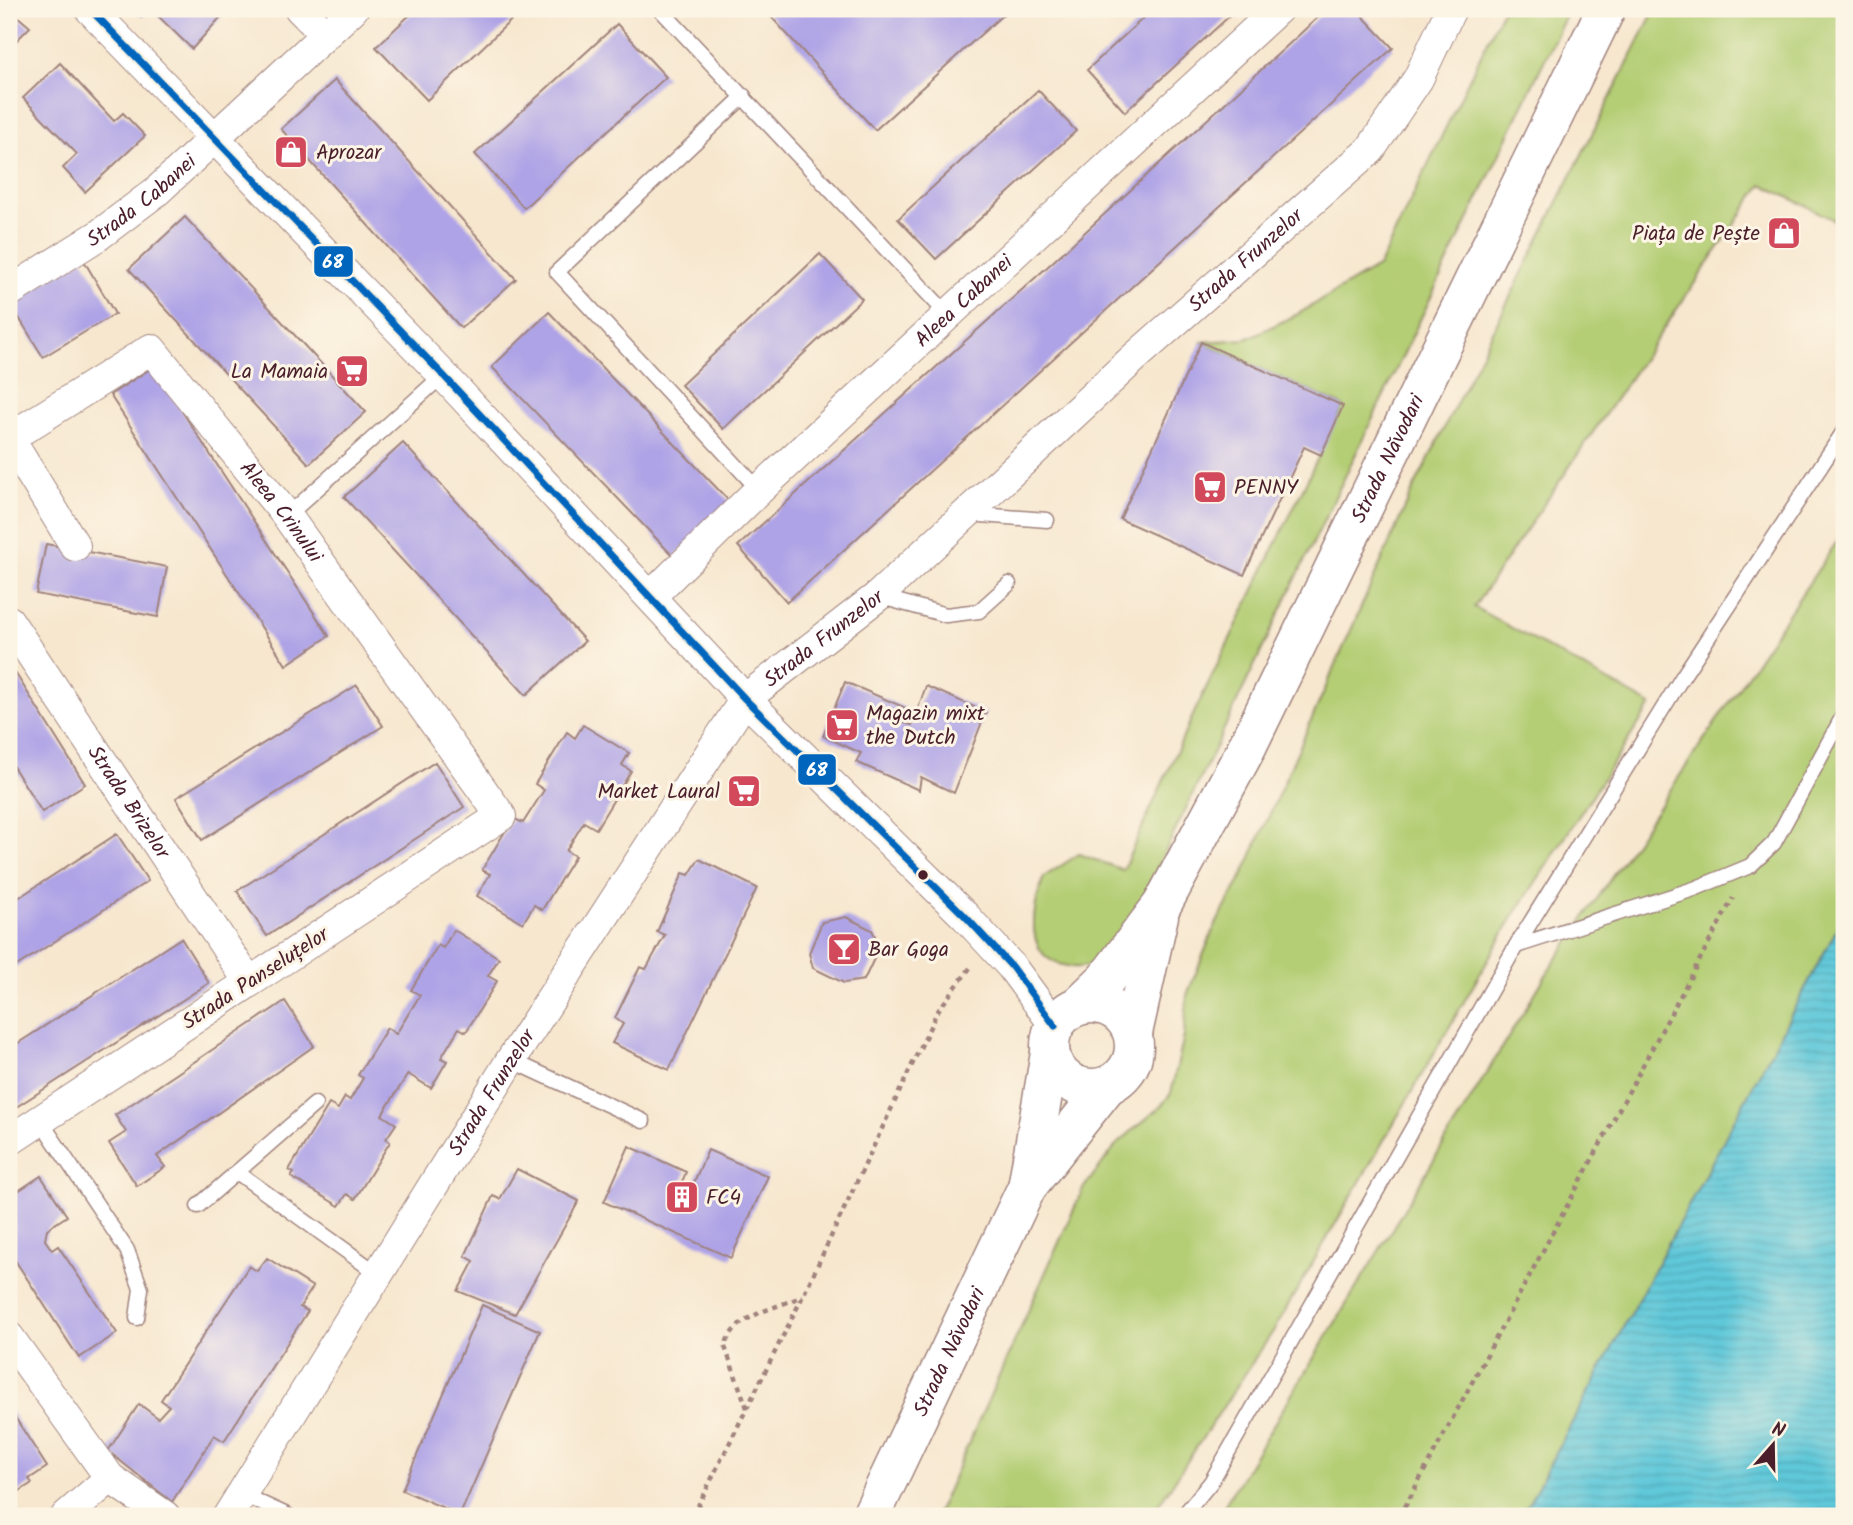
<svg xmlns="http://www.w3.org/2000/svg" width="1853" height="1525" viewBox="0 0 1853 1525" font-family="Kalam,sans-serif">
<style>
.grass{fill:#b4ce74;stroke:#7f7650;stroke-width:2}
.water{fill:url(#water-rules);stroke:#547482;stroke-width:2}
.building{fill:#aea3e6}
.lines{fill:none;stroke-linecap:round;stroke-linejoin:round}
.lane-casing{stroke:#a0837d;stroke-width:17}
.street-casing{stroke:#a0837d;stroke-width:32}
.secondary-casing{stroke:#a0837d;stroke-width:41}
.path{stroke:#a0837d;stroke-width:4.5;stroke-dasharray:5 5;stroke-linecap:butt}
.lane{stroke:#fff;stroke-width:14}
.street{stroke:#fff;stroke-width:30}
.secondary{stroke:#fff;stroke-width:38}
.bus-1-casing{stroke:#fcf5e5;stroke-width:12}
.bus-1{stroke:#0065bd;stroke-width:7}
.bus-dot{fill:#4a1f2b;stroke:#fcf5e5;stroke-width:2.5}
.labels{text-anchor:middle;stroke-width:6;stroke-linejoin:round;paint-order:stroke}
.poi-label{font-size:21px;fill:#4a1f2b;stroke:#fcf5e5;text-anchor:start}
.street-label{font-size:21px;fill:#4a1f2b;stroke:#fcf5e5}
.line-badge{stroke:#fcf5e5;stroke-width:2.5}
.badge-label{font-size:19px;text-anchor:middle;font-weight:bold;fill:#fff}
</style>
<defs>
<pattern id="water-rules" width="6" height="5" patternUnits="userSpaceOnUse" patternTransform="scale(1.75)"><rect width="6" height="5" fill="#5ec8d9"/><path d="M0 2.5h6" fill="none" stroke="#53abba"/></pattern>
</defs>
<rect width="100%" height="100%" fill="#fcf5e5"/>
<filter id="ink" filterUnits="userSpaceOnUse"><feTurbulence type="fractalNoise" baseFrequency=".0143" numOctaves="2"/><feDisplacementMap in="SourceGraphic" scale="14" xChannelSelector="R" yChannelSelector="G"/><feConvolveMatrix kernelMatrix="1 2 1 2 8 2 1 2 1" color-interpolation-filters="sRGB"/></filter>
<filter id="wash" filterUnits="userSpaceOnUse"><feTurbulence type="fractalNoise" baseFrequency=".00686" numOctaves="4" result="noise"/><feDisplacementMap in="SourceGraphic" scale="28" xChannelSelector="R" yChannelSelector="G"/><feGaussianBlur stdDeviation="1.57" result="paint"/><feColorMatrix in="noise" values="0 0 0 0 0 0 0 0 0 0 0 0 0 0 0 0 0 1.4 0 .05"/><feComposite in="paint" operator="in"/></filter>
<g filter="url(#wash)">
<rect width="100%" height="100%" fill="#f7e7cf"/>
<g class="grass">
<path d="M 1503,9 L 1569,9 L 1130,925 C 1122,935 1114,951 1103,959 C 1094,966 1078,969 1067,966 C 1022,958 1032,909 1044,877 L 1079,854 L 1123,870 L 1195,711 L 1343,406 L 1201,342 L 1246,339 L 1296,315 L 1379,266 Z"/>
<polygon points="1655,9 1844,9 1844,225 1762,184 1474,607 1651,705 1513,917 1274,1330 1155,1510 1148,1516 936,1516 1083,1189 1117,1144 1161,1106 1171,1093 1184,1036 1187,995 1215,926 1243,875 1411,494"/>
<polygon points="1844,531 1844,916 1522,1516 1215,1516 1221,1511 1546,975"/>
</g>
<polygon class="water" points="1844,916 1844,1516 1522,1516"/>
<g id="blocks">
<g class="building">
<polygon points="9,9 30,27 9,48"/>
<polygon points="133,9 151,9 142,17"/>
<polygon points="157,9 228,9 192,49 154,12"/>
<polygon points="416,9 523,9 427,100 376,47"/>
<polygon points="764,9 1009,9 875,130"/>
<polygon points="1153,9 1237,9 1125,112 1087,70"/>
<polygon points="1327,9 1356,9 1393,48 787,602 738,546 1045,269"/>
<polygon points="617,24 666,77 524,208 475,154"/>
<polygon points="60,63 114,121 123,113 145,136 85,192 63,168 77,154 23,98"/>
<polygon points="335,80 516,279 461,328 281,129"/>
<polygon points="1038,90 1076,131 936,259 898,219"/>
<polygon points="185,217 366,412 309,464 129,269"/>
<polygon points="820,254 862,299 723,429 681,385"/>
<polygon points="83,259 115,314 43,357 10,303"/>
<polygon points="549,312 731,503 674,557 492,367"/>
<polygon points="1201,342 1343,406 1321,455 1304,447 1244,575 1120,519"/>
<polygon points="153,367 329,636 286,665 110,395"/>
<polygon points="403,443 585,641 526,695 344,497"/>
<polygon points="46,544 167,567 158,617 36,594"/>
<polygon points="9,663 85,784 42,812 9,760"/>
<polygon points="845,682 906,708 901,722 912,725 926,686 986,712 954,793 921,777 919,790 856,762 861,753 823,736"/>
<polygon points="357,685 383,726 202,840 176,798"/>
<polygon points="583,725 629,753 622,765 631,771 596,829 584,822 566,851 575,856 542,910 534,905 523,923 477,896 490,874 482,870 513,818 523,823 544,790 535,784 567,732 575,738"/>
<polygon points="435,762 464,807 267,936 237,891"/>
<polygon points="117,834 148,881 9,971 9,904"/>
<polygon points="699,859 757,888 669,1070 612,1043 623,1024 615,1018 640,967 646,969 665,935 657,932 683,873 689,875"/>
<polygon points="846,917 872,930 880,946 864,980 844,983 813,968 809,953 822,922"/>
<polygon points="454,930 499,958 488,976 497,981 466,1032 459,1028 441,1058 447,1061 431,1088 408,1074 382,1115 396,1124 386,1139 390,1142 355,1199 347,1194 339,1206 291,1177 294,1173 289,1170 329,1104 338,1109 345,1097 350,1100 363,1078 358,1075 387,1028 396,1034 420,995 411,990 438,945 443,948"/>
<polygon points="181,938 209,983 10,1111 9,1049"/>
<polygon points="285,1001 314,1046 157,1156 165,1167 137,1186 109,1143 126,1132 115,1115"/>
<polygon points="629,1146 686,1172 680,1187 690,1191 708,1150 768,1176 731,1258 604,1202"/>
<polygon points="517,1169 579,1201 515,1314 458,1291 474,1261 465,1256 493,1196 500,1199"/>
<polygon points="41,1176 67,1216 47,1229 45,1240 52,1250 58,1246 117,1333 79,1358 9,1251 9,1197"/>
<polygon points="267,1258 313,1287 300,1307 308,1311 224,1441 214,1435 172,1502 108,1451 139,1404 158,1418 169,1406 161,1400 249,1266 257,1271"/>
<polygon points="482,1305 540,1331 460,1515 402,1490"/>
<polygon points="9,1408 47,1467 29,1479 32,1483 9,1498"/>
</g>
</g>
</g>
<g filter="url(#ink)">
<use href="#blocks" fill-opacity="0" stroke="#a0837d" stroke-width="2"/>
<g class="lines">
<g class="lane-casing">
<g id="lane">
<polyline points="660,9 948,315"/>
<polyline points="744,96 557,272 759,490"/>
<polyline points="968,514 1047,520"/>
<polyline points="287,516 443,375"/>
<polyline points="878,596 946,615 979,611 1009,584"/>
<polyline points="1516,946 1694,889 1750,866 1774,843 1844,714"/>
<polyline points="511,1060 643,1121"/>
<polyline points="40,1120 127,1250 141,1289 137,1318"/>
<polyline points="237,1172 378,1274"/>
<polyline points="198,1206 315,1104"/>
<polyline points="243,1495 289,1516"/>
<polyline points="1183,1516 1211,1482 1516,946 1683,676 1844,431"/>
</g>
</g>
<g class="street-casing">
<g id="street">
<polyline points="90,9 443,375 745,699 965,916 1011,966 1055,1026"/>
<polyline points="300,9 325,34"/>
<path id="s1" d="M 9,292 L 99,235 L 157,191 L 353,9"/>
<path id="s2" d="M 9,438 L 151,349 L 287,516 L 501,816 L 9,1141"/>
<polyline points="9,438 75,546"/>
<path id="s3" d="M 651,596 L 759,490 L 1278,9"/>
<path id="s4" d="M 9,621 L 249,982"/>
<polyline points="9,1337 110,1478 165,1516"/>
<polyline points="66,1516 110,1478"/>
<path id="s5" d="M 228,1516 L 511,1060 L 745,699 L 878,596 L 1134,358 L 1370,150 L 1418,79 L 1451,9"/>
</g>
</g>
<g class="secondary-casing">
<g id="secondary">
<circle cx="1092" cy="1046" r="42"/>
<path id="s6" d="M 1078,1006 L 1106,979 L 1162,905 L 1245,751 L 1606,9"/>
<polyline points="1133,1033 1159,916"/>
<polyline points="1028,1182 1050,1053"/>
<path id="s7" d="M 871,1516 L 1027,1187 L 1107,1086"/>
</g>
</g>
<g class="path">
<path d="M 747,1408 L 725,1347 C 732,1316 776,1308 803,1296"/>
<polyline points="693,1516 803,1296 937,1012 970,968"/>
<polyline points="1400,1516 1733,898"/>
</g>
<use href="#lane" class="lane"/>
<use href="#street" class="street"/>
<use href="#secondary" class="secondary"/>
<g class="bus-1-casing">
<polyline id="bus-1" points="90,9 443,375 745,699 965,916 1011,966 1055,1026"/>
</g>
<use href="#bus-1" class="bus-1"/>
</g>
</g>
<defs>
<g id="shop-square" transform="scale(1.75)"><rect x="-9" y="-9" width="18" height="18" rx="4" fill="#d1495b" stroke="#fcf5e5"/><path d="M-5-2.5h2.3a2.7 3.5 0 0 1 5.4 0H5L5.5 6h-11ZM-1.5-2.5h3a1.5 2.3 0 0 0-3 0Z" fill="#fff"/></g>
<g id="supermarket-square" transform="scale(1.75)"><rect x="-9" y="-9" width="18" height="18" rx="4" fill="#d1495b" stroke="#fcf5e5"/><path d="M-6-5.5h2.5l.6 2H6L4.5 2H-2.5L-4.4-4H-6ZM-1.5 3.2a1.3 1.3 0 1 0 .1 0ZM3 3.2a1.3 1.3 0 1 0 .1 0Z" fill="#fff"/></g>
<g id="bar-square" transform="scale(1.75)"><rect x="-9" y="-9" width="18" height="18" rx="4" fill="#d1495b" stroke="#fcf5e5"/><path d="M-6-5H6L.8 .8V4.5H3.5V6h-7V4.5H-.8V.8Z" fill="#fff"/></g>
<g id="building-square" transform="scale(1.75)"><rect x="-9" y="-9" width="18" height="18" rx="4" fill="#d1495b" stroke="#fcf5e5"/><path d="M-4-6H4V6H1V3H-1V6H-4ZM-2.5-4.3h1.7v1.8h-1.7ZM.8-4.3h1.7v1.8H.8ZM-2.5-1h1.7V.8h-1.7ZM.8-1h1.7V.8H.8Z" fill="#fff"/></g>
</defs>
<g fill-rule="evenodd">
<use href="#shop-square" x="291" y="152"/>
<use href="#shop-square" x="1784" y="233"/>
<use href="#supermarket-square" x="352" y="371"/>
<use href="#supermarket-square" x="1210" y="487"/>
<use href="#supermarket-square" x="842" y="725"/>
<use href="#supermarket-square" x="744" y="791"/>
<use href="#bar-square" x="844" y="949"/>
<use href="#building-square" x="682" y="1197"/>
</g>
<circle class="bus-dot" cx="923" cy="875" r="6"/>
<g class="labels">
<g class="poi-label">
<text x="316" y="159">Aprozar</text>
<text x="1760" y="240" text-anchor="end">Piața de Pește</text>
<text x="328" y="378" text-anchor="end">La Mamaia</text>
<text x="1234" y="494">PENNY</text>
<text x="866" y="720">Magazin mixt<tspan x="866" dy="24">the Dutch</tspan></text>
<text x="720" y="798" text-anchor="end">Market Laural</text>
<text x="868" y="956">Bar Goga</text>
<text x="706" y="1204">FC4</text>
</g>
<g class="street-label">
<text dy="7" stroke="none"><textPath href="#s1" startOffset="161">Strada Cabanei</textPath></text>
<text dy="7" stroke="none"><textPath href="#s5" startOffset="1633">Strada Frunzelor</textPath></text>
<text dy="7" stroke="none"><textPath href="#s3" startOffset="430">Aleea Cabanei</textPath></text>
<text dy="7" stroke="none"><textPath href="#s6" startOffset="632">Strada Năvodari</textPath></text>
<text dy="7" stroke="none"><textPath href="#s2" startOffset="376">Aleea Crinului</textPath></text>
<text dy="7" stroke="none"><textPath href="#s5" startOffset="1066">Strada Frunzelor</textPath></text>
<text dy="7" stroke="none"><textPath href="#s4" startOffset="217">Strada Brizelor</textPath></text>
<text transform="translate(255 978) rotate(-33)" y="7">Strada Panseluțelor</text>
<text dy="7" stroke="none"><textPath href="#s5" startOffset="499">Strada Frunzelor</textPath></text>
<text dy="7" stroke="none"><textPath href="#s7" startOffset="182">Strada Năvodari</textPath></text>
</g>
</g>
<g class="line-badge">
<rect x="313" y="245" width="41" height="33" rx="7" fill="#0065bd"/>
<rect x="797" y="753" width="40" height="33" rx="7" fill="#0065bd"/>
</g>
<g class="badge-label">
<text x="333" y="268">68</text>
<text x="817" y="776">68</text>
</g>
<rect width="1853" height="1525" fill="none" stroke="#fcf5e5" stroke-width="35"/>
<g transform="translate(1773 1445) rotate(20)" stroke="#fcf5e5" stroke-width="5" paint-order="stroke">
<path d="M0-5L12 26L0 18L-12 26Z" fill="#4a1f2b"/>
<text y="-10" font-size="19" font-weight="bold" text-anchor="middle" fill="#4a1f2b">N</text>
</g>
</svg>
